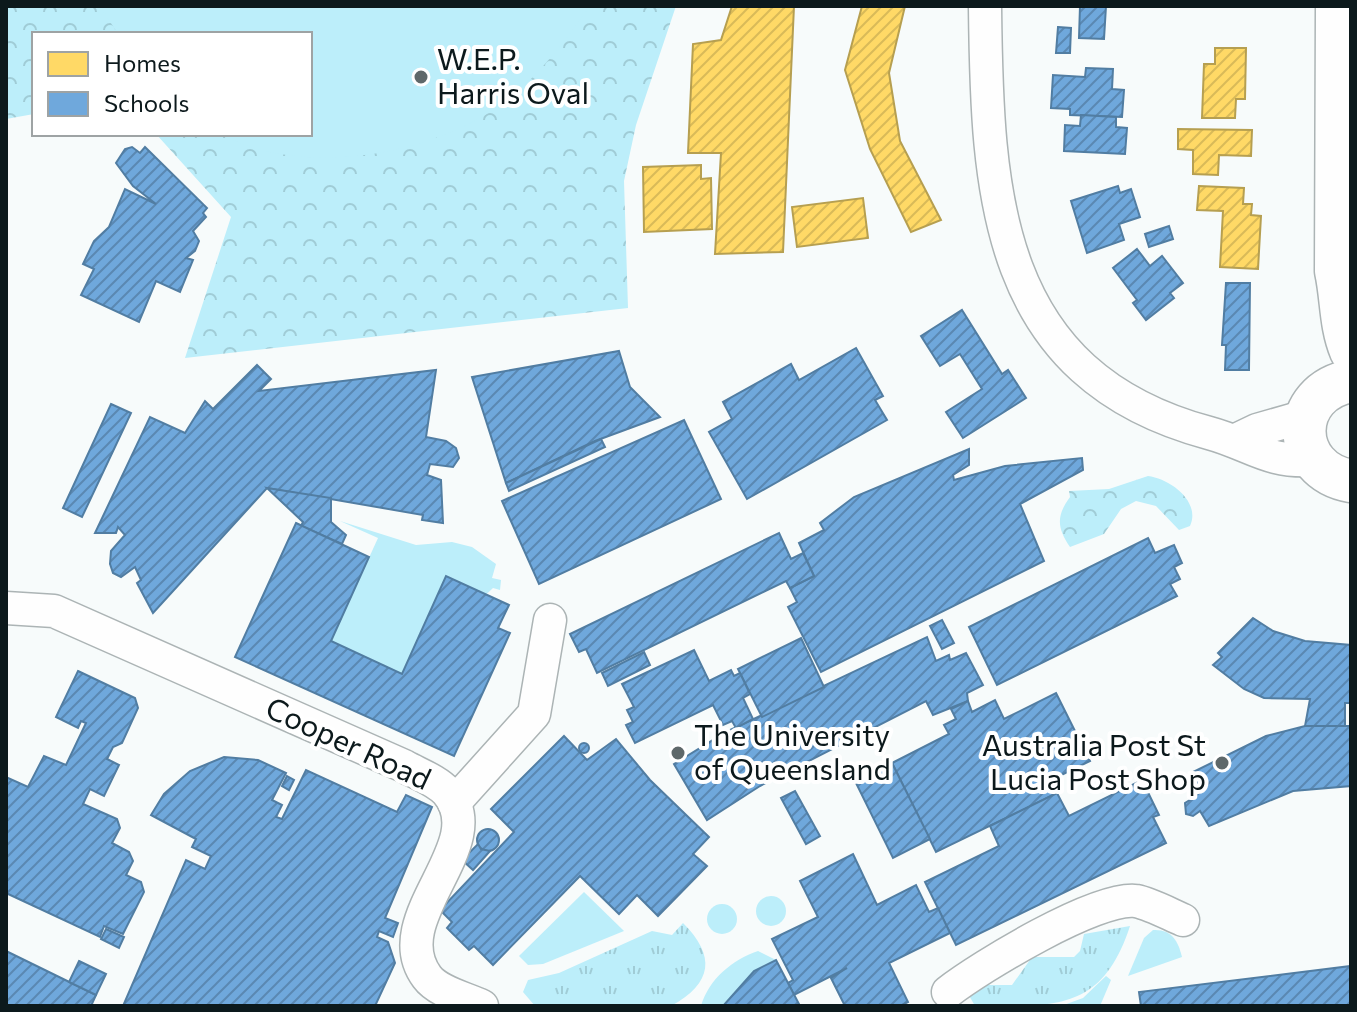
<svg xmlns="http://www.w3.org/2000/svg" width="1357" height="1012" viewBox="0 0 1357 1012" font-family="Commissioner,sans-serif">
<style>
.grass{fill:url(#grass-tufts)}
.park{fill:url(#park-crowns)}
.garden{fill:#bceefa}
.homes{fill:url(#homes-hatch);stroke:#b69f50;stroke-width:2}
.schools{fill:url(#schools-hatch);stroke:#517da2;stroke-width:2}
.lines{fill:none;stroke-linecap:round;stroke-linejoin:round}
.minor-casing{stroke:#acb4b5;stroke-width:35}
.major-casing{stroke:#acb4b5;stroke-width:45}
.minor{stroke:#fefefe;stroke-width:32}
.major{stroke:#fefefe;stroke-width:42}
.poi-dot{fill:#5e686a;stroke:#fff;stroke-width:3}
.labels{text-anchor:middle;stroke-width:8;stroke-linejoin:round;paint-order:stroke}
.poi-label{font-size:30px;fill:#0c191c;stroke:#fff;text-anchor:start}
.street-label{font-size:30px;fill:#0c191c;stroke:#fff}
</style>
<defs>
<pattern id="grass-tufts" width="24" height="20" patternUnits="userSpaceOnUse" patternTransform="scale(2)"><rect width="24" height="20" fill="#bceefa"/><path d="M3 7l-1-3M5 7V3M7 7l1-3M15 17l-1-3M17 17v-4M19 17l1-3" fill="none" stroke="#a0ccd6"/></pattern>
<pattern id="park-crowns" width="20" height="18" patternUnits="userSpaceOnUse" patternTransform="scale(2)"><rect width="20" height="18" fill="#bceefa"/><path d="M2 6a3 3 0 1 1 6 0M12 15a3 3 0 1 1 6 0" fill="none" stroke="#a0ccd6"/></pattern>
<pattern id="homes-hatch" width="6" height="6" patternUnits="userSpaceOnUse" patternTransform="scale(2)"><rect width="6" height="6" fill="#ffd966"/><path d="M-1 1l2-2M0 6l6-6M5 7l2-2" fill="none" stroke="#d9ba58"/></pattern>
<pattern id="schools-hatch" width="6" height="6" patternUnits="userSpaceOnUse" patternTransform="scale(2)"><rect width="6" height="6" fill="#6fa8dc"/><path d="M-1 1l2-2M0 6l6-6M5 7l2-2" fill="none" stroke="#5a88b2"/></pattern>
</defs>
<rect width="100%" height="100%" fill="#f7fbfb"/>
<g class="grass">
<path d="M 683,923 C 716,956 713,983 671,1006 L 535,1006 L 523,992 L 528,980 L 559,973 L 652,931 L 672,935 Z"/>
<path d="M 1130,926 C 1102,1012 1055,1006 975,1006 L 967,992 L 980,985 L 1012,985 L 1032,957 L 1074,957 L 1080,951 L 1084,934 Z"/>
</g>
<g class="park">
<polygon points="6,6 676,6 636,125 624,181 628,308 185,358 231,217 156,134 310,134 310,34 34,34 34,114 6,119"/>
<path d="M 1148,476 C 1171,479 1201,502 1190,526 L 1179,530 L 1156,506 L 1136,501 L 1121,509 L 1104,534 L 1070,547 C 1057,528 1056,516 1070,497 L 1069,491 L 1109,489 Z"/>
</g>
<g class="garden">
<path d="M 100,6 L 590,6 C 568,37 544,69 515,94 C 443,155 304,180 221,134 L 310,134 L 310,34 L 118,34 Z"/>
<polygon points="340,521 416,545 452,542 472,547 496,564 492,578 501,580 500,590 493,588 402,674 331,641 378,538"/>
<polygon points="584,892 624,931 543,964 528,965 519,956"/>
<circle cx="771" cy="911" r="15"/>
<circle cx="722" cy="919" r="15"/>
<path d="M 1153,930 C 1172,929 1178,941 1182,957 L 1128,976 L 1144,938 Z"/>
<path d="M 758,951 L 776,960 L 754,971 L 723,1006 L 701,1006 C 709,979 732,960 758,951 Z"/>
<polygon points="1106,976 1111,980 1100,1006 1061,1006 1083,998"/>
</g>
<g class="homes">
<polygon points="732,6 794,6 783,252 715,254 721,153 688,153 693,44 721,40"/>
<polygon points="862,6 905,6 889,73 900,141 941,220 911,232 870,149 845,70"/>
<polygon points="1215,48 1246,48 1245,99 1236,99 1235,118 1202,118 1204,64 1215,64"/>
<polygon points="1178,129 1252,130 1251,156 1219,155 1218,175 1193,174 1193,150 1178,149"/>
<polygon points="701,165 701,179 711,178 712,229 644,232 643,167"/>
<polygon points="1199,186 1244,188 1243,204 1252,204 1251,215 1261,216 1258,269 1220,267 1223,211 1197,210"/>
<polygon points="863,198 868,238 797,247 792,207"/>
</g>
<g class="schools">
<polygon points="1080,6 1106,6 1104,39 1079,38"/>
<polygon points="1058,27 1071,28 1070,53 1056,53"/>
<polygon points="1086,68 1113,69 1112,89 1124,90 1122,117 1070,115 1070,109 1051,108 1053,75 1085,77"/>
<polygon points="1081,115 1116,117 1116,127 1127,128 1125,154 1064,151 1065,125 1080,126"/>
<polygon points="132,147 140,153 145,147 207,208 203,213 206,217 193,231 199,241 195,251 186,258 193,260 180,292 156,281 139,322 81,295 94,269 83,264 94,241 109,227 125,189 156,204 133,186 116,163 125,149"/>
<polygon points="1118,186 1120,193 1131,189 1140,217 1119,224 1124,240 1087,253 1071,201"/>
<polygon points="1169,226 1173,239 1149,247 1145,234"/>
<polygon points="1137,249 1150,266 1162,256 1183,283 1170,293 1174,298 1146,320 1133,303 1137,300 1113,268"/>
<polygon points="1226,283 1250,283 1249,370 1225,370 1226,345 1222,345"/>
<polygon points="962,310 1002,374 1008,370 1026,398 963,438 946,412 982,389 960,354 940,366 921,336"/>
<polygon points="856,348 883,396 875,400 887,420 747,499 709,432 732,419 723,402 791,364 799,380"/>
<polygon points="619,351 630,387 660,417 595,441 506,483 472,377"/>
<polygon points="257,365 271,379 259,391 436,370 426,437 446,441 456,448 459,458 453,467 430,464 427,475 441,480 443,523 422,520 423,515 267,488 153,613 137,583 141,580 135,567 121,577 113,573 110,564 111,551 125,535 118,527 116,533 95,533 150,417 185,433 205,401 213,409"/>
<polygon points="111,404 131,413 82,517 63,508"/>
<polygon points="684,420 721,499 539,584 502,501"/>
<polygon points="601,439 605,447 509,491 506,483"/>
<polygon points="969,449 969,465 953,475 954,480 1005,466 1082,458 1083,470 1020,504 1044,561 821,672 788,607 797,602 790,588 814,576 799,543 824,530 820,523 854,497"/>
<polygon points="267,488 331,498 331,522 346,535 342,544 301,526 303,522"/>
<polygon points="296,523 369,557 331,641 402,674 446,576 509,605 498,628 510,633 454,756 235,657"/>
<polygon points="779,533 791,559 803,553 814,576 790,588 786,581 597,673 586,649 579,652 570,634"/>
<polygon points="1148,538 1155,553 1174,545 1182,563 1174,567 1180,579 1170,584 1177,596 997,685 969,627"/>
<polygon points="1253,618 1273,631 1305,641 1351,645 1351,703 1345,703 1345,726 1305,726 1310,699 1264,698 1244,689 1213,665 1222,657 1218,653"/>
<polygon points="942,620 954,643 942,649 930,626"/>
<polygon points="927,637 936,661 949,655 950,660 966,653 983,685 967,693 968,701 933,715 926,701 760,786 707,820 674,764 726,732"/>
<polygon points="801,638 824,687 762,717 738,669"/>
<polygon points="694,650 709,681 731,670 734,676 740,673 750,694 743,698 753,719 736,728 732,721 723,725 713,705 635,743 626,725 633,722 627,710 634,707 622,684"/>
<polygon points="644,652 650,665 608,686 602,673"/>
<polygon points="78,671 135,698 138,708 122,743 113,747 107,759 119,765 104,796 90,789 83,804 117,819 120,828 112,843 129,852 133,861 126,875 141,882 144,892 123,934 104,926 100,937 6,893 6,777 28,787 44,756 66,765 86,723 81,721 78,728 56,717"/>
<polygon points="1056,693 1090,761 1051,780 1057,793 936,852 892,763 949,734 944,725 956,719 951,709 968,701 972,712 995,700 1004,719"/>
<polygon points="1305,726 1351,726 1351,786 1293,791 1209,826 1200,811 1193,816 1186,814 1185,803 1193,798 1181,778 1266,736"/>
<polygon points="564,736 587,760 616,739 650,780 709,837 693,854 707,866 658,916 637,895 619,914 580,876 493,965 474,946 469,950 447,928 452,922 440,910 514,832 491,809"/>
<circle cx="584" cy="748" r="5"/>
<polygon points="224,757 258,760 286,773 272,800 282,805 276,817 282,819 306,770 397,812 406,795 432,807 385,918 398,923 393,937 379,931 377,937 388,942 395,963 375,1006 123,1006 186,860 205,869 211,856 192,847 196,839 151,815 164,794 190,771"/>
<polygon points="892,763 930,839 893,858 855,781"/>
<polygon points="287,776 294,780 289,790 282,786"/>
<polygon points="1142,780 1159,815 1153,817 1166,843 956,945 925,882 999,846 990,826 1057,793 1069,816"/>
<polygon points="795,791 820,836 806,844 781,798"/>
<circle cx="488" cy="840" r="11"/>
<polygon points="478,844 481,849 490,851 473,870 462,860"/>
<polygon points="853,854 877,905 916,885 929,912 938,908 950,933 889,963 908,1002 900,1006 845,1006 831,978 847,968 794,995 788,983 793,980 772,939 818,917 800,881"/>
<polygon points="106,929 124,937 119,948 101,939"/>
<polygon points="6,951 96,995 91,1006 6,1006"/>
<polygon points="776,960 800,1006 723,1006 754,971"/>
<polygon points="79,961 106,974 96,995 69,982"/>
<polygon points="1351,966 1351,1006 1141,1006 1139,992"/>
</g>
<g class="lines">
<g class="minor-casing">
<g id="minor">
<path d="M 985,6 C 987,193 993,375 1209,433 C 1250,444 1267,463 1313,460"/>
<polyline points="1234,441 1257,430 1306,416"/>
<path d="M 6,608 L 54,611 L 404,766 C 418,774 436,780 447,792 C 493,845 383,918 427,977 C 438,992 465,998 482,1006"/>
<polyline points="454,803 534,714 550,620"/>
<path d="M 948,992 C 980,967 1097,896 1136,901 C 1151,904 1169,914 1183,920"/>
</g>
</g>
<g class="major-casing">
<g id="major">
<path d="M 1337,6 L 1336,271 C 1342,298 1340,325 1351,351"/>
<path d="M 1351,381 C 1289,392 1289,470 1351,481"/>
</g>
</g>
<use href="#minor" class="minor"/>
<use href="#major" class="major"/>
</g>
<g class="poi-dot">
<circle cx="421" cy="77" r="8"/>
<circle cx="678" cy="753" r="8"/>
<circle cx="1222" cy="763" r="8"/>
</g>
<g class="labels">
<g class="poi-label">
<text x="437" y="70">W.E.P.<tspan x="437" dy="34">Harris Oval</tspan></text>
<text x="694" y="746">The University<tspan x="694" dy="34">of Queensland</tspan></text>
<text x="1206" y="756" text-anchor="end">Australia Post St<tspan x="1206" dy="34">Lucia Post Shop</tspan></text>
</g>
<g class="street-label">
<text transform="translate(348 744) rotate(25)" y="10">Cooper Road</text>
</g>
</g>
<rect width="1357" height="1012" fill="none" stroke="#0c191c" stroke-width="16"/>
<rect x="32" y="32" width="280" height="104" fill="#ffffff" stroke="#9ea3a4" stroke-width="2"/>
<rect x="48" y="52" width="40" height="24" fill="#ffd966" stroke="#9ea3a4" stroke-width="2"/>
<text x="104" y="72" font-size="24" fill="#0c191c">Homes</text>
<rect x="48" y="92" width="40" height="24" fill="#6fa8dc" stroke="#9ea3a4" stroke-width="2"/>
<text x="104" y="112" font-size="24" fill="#0c191c">Schools</text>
</svg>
